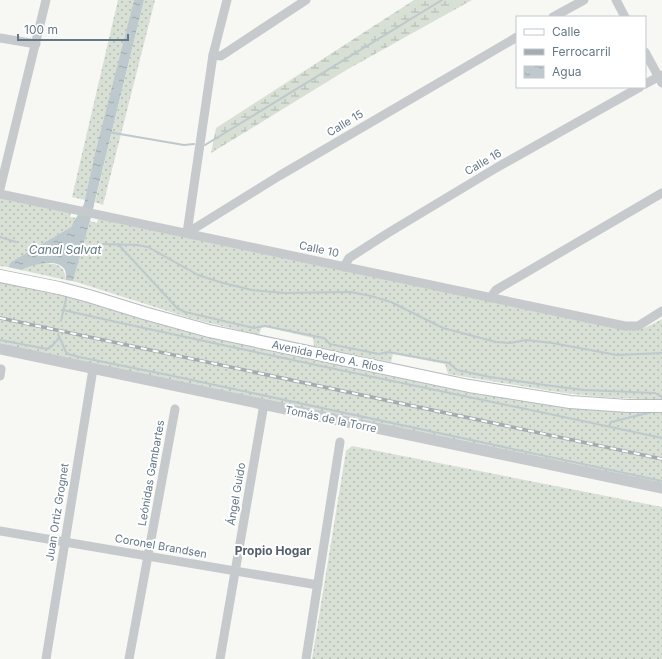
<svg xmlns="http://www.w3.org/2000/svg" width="662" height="659" viewBox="0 0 662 659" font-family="Inter,sans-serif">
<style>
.grass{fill:url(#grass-dots)}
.wetland{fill:url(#wetland-marsh)}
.water{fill:url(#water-ripples)}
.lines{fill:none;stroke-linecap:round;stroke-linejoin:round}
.stream{stroke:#bdc9cd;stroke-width:2}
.secondary-casing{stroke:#b6bcc0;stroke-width:14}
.minor{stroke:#c6cacd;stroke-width:9}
.tertiary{stroke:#c6cacd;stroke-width:11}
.secondary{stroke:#fff;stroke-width:12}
.rail-casing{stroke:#a4abb1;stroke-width:3.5}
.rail{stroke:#fff;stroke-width:2;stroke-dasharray:6;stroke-linecap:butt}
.labels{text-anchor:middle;stroke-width:4;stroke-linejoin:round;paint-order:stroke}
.street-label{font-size:11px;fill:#647887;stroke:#fff}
.water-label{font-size:12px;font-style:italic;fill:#607a83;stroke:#fff}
.neighbourhood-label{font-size:12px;font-weight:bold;fill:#53606b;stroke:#fff}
</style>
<defs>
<pattern id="grass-dots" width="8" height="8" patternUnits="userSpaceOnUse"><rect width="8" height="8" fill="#d8dfd4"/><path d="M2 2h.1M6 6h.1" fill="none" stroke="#b3bab2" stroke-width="1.8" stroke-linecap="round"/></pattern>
<pattern id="wetland-marsh" width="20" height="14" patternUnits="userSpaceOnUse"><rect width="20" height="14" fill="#d8dfd4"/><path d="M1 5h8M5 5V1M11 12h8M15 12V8" fill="none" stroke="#b3bab2"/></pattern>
<pattern id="water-ripples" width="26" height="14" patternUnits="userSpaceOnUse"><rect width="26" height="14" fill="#bdc9cd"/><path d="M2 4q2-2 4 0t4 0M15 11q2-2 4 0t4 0" fill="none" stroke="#9da8ac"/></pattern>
</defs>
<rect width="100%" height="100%" fill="#f7f7f4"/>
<g class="grass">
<polygon points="118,0 134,0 85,200 72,197"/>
<polygon points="144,0 155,0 103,205 95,202"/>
<polygon points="0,196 71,212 70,217 77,218 71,227 11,262 8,267 0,266"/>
<path d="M 98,219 L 621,329 C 639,332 646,328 662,319 L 662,400 L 602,397 L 564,393 L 448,374 L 445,364 L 393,354 L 391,362 L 314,346 L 313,338 L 262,326 L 259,335 L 193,319 L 73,281 L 90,221 L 97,223 Z"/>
<path d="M 41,263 C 56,264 64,263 66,280 L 21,270 L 29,266 Z"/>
<polygon points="0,276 469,386 662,406 662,488 0,349"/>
<polygon points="352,446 662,507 662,659 312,659 346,451"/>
</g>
<polygon class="wetland" points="414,0 472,0 348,69 211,153 216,128"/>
<path class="water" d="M 134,0 L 144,0 L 90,221 L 73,281 L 66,280 C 66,277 66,273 65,270 C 58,257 30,265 21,270 L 8,267 L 11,262 L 71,227 L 84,204 L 95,154 Z"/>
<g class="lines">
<g class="stream">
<polyline points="108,132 184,145 194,144"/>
<polyline points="205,145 442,0"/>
<polyline points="0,237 16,242"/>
<polyline points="102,244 137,245 148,247 198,275 223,283 252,290 284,293 351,292 371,296 391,302 443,328 496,342 510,343 526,340 552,343 617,355 662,353"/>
<polyline points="118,244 177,308 185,312 254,328 265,326 324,338 330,344 379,354 388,352 449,363 457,370 490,377 545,385 584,390 655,393 662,397"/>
<path d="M 63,310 C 262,355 463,395 662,438"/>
<polyline points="61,321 66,299"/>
<polyline points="58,334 66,352 68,354 79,357 173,376 662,481"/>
<polyline points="0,340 47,349 51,347 59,338"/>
<polyline points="609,426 611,422 652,412"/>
</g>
<g class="secondary-casing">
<polyline id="secondary" points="0,276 59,288 89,296 144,313 209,331 469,386 570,402 628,406 662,406"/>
</g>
<g class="minor">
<polyline points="616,0 625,17"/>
<polyline points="553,17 584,0"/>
<polyline points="0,38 36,44"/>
<polyline points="645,52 662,83"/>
<polyline points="213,55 221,56 306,0"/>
<polyline points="645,84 662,75"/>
<polyline points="0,189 46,0"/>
<polyline points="0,194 625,326 638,326 662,311"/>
<polyline points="187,233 279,176 517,37"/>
<polyline points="187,233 213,55 227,0"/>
<polyline points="344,267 349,258 388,233 496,168 640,87"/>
<polyline points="490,298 496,290 662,193"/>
<polyline points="0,376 1,369"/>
<polyline points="0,531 318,585"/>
<polyline points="46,659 93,369"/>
<polyline points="129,659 175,409"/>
<polyline points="220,659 264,404"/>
<polyline points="306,659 340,442"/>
</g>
<polyline class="tertiary" points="0,349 662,488"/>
<use href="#secondary" class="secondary"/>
<g class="rail-casing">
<polyline id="rail" points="0,318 662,459"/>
</g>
<use href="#rail" class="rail"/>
</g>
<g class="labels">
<g class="street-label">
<text transform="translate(345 123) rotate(-31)" y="4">Calle 15</text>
<text transform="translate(483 162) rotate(-30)" y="4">Calle 16</text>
<text transform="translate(319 249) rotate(12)" y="4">Calle 10</text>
<text transform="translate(328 356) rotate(12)" y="4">Avenida Pedro A. Ríos</text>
<text transform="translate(331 419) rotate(12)" y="4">Tomás de la Torre</text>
<text transform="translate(151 473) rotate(-80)" y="4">Leónidas Gambartes</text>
<text transform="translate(236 494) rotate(-80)" y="4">Ángel Guido</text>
<text transform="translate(57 512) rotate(-81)" y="4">Juan Ortiz Grognet</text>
<text transform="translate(161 546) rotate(10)" y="4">Coronel Brandsen</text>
</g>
<g class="water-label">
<text x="65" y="254">Canal Salvat</text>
</g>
<g class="neighbourhood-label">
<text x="273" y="555">Propio Hogar</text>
</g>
</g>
<rect x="516" y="16" width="130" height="72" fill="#ffffff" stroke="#c1c9cf"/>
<rect x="524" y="29" width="20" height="6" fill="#ffffff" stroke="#c1c9cf"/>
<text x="552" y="36" font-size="12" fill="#647887">Calle</text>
<rect x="524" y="49" width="20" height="6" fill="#a4abb1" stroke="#c1c9cf"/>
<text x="552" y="56" font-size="12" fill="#647887">Ferrocarril</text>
<rect x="524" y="66" width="20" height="12" fill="url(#water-ripples)" stroke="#c1c9cf"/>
<text x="552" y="76" font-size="12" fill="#647887">Agua</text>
<path d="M18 34v6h110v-6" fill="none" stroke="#647887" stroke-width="2"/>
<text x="24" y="34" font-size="12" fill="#647887" stroke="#ffffff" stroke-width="3" paint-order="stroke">100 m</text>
</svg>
